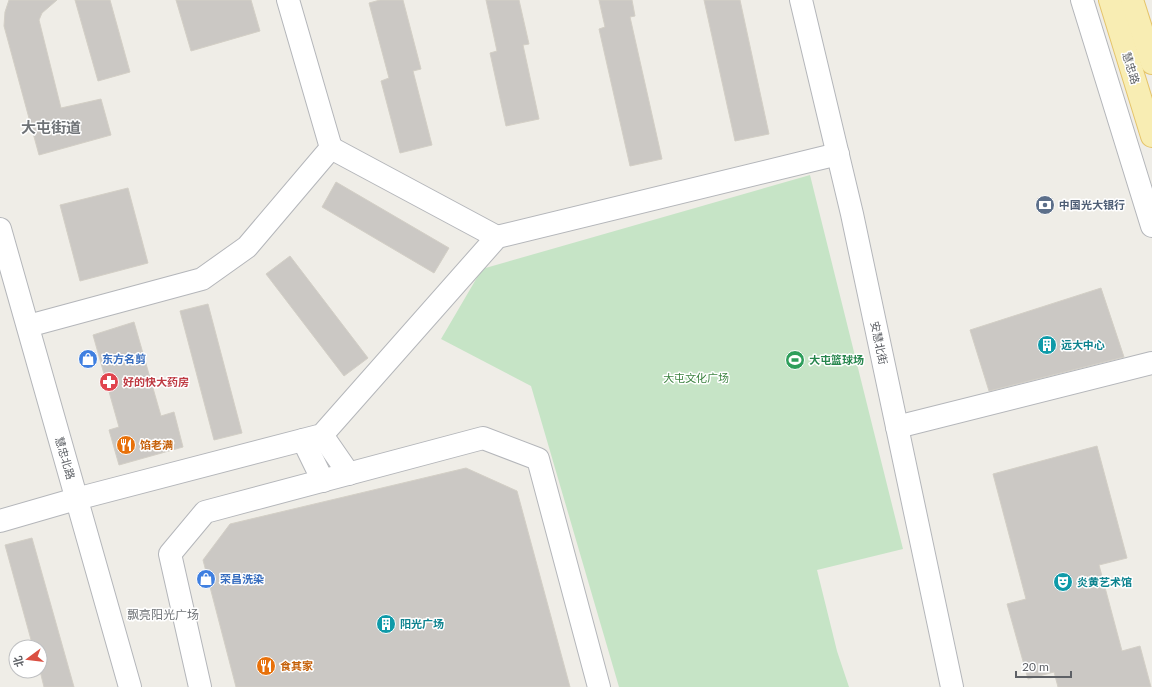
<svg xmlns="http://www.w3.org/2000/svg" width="1152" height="687" viewBox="0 0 1152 687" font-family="Lato,'Noto Sans SC',sans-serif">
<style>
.green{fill:#c6e4c6}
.building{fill:#cbc8c4;stroke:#d3cfc6}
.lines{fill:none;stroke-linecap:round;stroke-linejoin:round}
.minor-casing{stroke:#b4b6ba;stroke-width:24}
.major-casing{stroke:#e5c46a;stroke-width:24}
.minor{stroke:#fff;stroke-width:22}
.major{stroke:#f8edb3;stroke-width:22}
.labels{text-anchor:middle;stroke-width:3;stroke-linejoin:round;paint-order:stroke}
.street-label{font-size:11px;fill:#5e6166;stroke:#fff}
.service-label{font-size:11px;font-weight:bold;fill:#4e5e75;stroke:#fff;text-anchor:start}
.culture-label{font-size:11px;font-weight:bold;fill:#0d838f;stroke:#fff;text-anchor:start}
.shop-label{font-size:11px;font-weight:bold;fill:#366cbe;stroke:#fff;text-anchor:start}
.leisure-label{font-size:11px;font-weight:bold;fill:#27864d;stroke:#fff;text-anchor:start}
.park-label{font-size:11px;fill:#3e8442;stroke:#fff}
.health-label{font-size:11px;font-weight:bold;fill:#be3a42;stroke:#fff;text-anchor:start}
.food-label{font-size:11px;font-weight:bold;fill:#c56008;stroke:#fff;text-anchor:start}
.neighbourhood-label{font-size:12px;fill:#6f7377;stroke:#fff}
.district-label{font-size:15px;font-weight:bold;fill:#6f7377;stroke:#fff}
</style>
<rect width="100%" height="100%" fill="#efede7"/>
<polygon class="green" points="810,175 903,549 817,570 837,651 849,687 619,687 531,386 441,339 482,269"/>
<g class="building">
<polygon points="9,0 57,0 42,13 39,20 61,108 101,99 111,135 39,155 4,26 5,12"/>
<polygon points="75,0 110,0 130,72 98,81"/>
<polygon points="176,0 251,0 260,31 191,51"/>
<polygon points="380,0 403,0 421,69 413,71 432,145 400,153 381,81 389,78 369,3"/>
<polygon points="486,0 519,0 529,44 523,45 539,119 506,126 490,53 497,51"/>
<polygon points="599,0 632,0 635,16 630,17 662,159 630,166 599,29 605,27"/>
<polygon points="704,0 740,0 769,134 735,141"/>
<polygon points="336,182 449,248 434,273 322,207"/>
<polygon points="128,188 148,263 80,281 60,205"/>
<polygon points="290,256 368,358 344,376 266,274"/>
<polygon points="1101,288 1124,357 989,391 970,330"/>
<polygon points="208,304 242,433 214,440 180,311"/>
<polygon points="134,322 161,416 174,412 183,447 119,465 109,430 119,427 93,335"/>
<polygon points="1097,446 1127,558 1099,565 1122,651 1140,646 1151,687 1058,687 1054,672 1028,679 1007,604 1026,599 993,474"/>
<polygon points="466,468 517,491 570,687 236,687 203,560 230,524"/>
<polygon points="32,538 74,687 44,687 40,671 40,647 33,647 5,545"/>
</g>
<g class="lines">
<g class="minor-casing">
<g id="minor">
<polyline points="801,0 852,214 952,687"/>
<polyline points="1082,0 1152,226"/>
<polyline points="331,148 497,237"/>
<polyline points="0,229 130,687"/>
<polyline points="28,326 202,279 247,247 331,148 288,0"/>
<polyline points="897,427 1152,363"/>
<polyline points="322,435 349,474"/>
<polyline points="303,440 323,481"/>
<polyline points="0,521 76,499 322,435 497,237 838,154"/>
<polyline points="200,687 170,554 205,512 483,438 538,459 599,687"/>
</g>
</g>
<g class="major-casing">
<g id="major">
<polyline points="1110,0 1152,136"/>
<polyline points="1132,0 1152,63"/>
</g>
</g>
<use href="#minor" class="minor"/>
<use href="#major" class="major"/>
</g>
<defs>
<g id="bank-disc" transform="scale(1)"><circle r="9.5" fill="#5c6f8a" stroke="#fff"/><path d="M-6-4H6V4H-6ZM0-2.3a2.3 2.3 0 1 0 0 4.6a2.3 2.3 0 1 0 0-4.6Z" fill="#fff"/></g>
<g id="building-disc" transform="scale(1)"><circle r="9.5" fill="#0f9aa8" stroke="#fff"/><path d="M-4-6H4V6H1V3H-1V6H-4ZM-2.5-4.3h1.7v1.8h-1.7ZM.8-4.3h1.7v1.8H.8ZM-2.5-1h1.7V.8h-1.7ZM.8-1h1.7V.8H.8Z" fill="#fff"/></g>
<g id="shop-disc" transform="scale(1)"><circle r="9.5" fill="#3f7fe0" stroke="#fff"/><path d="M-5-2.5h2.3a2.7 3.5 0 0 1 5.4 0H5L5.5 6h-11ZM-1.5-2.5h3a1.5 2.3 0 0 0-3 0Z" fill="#fff"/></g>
<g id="stadium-disc" transform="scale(1)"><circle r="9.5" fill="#2e9e5b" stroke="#fff"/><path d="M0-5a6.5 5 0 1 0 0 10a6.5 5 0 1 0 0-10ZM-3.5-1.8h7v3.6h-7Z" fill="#fff"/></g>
<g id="pharmacy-disc" transform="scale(1)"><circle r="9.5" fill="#e0444e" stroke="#fff"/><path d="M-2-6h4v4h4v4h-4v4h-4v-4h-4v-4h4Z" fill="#fff"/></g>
<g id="restaurant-disc" transform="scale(1)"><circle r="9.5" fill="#e8710a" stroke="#fff"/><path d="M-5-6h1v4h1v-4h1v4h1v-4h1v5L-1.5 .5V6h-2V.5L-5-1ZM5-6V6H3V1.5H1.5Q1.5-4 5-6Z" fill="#fff"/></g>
<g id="theatre-disc" transform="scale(1)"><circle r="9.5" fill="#0f9aa8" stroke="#fff"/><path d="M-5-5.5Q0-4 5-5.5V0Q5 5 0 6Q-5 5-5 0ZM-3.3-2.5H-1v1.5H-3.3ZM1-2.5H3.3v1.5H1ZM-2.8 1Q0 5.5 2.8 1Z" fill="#fff"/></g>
</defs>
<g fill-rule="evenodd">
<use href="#bank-disc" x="1045" y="205"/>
<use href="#building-disc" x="1047" y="345"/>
<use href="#shop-disc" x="88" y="359"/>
<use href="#stadium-disc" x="795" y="360"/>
<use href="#pharmacy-disc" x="109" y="382"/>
<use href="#restaurant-disc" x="126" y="445"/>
<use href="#shop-disc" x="206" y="579"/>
<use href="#theatre-disc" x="1063" y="582"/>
<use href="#building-disc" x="386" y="624"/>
<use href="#restaurant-disc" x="266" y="666"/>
</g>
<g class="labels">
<g class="street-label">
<text transform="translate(1131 68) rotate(73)" y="4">慧忠路</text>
<text transform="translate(879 343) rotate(78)" y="4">安慧北街</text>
<text transform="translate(65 458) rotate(74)" y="4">慧忠北路</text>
</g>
<g class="service-label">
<text x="1059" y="209">中国光大银行</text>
</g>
<g class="culture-label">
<text x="1061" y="349">远大中心</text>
<text x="1077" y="586">炎黄艺术馆</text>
<text x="400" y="628">阳光广场</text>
</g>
<g class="shop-label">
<text x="102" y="363">东方名剪</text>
<text x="220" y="583">荣昌洗染</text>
</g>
<g class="leisure-label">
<text x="809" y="364">大屯篮球场</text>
</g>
<g class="park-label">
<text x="696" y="382">大屯文化广场</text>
</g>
<g class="health-label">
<text x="123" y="386">好的快大药房</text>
</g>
<g class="food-label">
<text x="140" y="449">馅老满</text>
<text x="280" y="670">食其家</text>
</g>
<g class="neighbourhood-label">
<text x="163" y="619">飘亮阳光广场</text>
</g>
<g class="district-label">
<text x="51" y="133">大屯街道</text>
</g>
</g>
<g transform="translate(28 659) rotate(255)"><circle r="19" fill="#ffffff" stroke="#bfc0c2"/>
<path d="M0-3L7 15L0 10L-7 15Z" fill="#da4f42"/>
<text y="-6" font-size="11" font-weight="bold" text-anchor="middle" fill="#5e6166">北</text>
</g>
<path d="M1016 671v6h55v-6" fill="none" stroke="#5e6166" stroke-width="2"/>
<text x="1022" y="671" font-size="12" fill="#5e6166" stroke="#ffffff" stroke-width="3" paint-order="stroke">20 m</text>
</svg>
